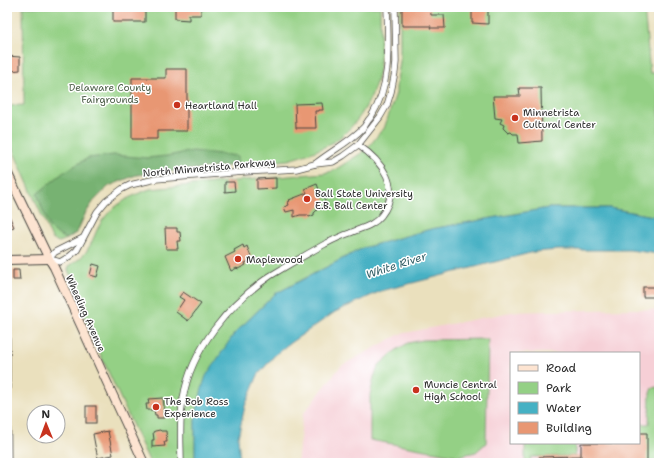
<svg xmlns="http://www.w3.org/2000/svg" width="666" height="470" viewBox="0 0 666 470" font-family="'Shantell Sans',sans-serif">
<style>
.built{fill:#f6cfd6;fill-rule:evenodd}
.green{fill:#94d085;stroke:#607e58}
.forest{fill:#77b272;stroke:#516e4e}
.water{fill:#46b1c4;stroke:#386e78}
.building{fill:#e89773}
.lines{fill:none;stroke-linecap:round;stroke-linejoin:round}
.street-casing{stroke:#484641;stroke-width:7}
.secondary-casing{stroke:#484641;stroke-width:10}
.street{stroke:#fff;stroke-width:5.5}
.secondary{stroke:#fde4d1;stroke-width:8}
.poi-dot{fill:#c8321e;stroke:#fff;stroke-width:1.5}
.labels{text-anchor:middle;stroke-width:3;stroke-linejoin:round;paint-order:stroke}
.park-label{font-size:10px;fill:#4a5d46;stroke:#fff}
.poi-label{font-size:10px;fill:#2b2b2b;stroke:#fff;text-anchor:start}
.street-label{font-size:10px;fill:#2b2b2b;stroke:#fff}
.water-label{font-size:11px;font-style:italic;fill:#366168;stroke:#fff}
</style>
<rect width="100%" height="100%" fill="#fff"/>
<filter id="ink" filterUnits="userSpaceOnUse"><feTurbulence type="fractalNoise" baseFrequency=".025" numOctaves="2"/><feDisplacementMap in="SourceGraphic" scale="8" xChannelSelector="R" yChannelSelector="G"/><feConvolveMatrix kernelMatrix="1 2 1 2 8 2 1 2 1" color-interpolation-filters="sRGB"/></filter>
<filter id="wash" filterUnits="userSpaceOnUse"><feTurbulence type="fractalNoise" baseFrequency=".012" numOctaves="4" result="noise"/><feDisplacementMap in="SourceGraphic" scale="16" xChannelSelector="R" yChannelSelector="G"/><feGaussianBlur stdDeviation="0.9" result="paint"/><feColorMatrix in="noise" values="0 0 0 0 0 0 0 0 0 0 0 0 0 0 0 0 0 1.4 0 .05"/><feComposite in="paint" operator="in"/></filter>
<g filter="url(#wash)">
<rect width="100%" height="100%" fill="#eae0bd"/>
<path class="built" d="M 634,309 L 659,310 L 659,463 L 297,463 L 303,414 L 341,366 L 400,334 L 511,312 ZM 511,353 L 639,353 L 639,443 L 511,443 Z"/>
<g class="green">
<path d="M 23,7 L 380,7 C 380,25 381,45 380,62 C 377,95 357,130 328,145 C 315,152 302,156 288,160 L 135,175 L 109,186 L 93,202 L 85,214 L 77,232 L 67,239 L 59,242 L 52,239 L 7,136 L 7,106 L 24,105 Z"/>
<path d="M 400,7 L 644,7 L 650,73 L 659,73 L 659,217 L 609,208 L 548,208 L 431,229 L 363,248 L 275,294 L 234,334 L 195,420 L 195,463 L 150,463 L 86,323 L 80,296 L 68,270 L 69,266 C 75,262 81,258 86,252 C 93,243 95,231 102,221 C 113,205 132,195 150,189 L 256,179 L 324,173 L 333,171 L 360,154 L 371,144 L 381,131 L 384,129 L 396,93 L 396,86 L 400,62 Z"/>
<polygon points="488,339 486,443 476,452 459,456 409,447 370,440 370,395 374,377 379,365 395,351 408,343 423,340"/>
<polygon points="657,387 659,387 659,463 647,463 639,433 639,424 649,424 650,393 652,388"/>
<polygon points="525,443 575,443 575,456 531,457 530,463 525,463"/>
</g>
<polygon class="forest" points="193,151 238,156 238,165 136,175 109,186 93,202 85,214 77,232 67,239 60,236 49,227 37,194 64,172 88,158 114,155 147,158 167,156"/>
<polygon class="water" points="548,208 609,208 659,217 659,254 630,250 558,250 534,252 381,291 335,312 287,345 274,356 258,375 245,406 238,437 240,463 195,463 195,420 202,388 206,376 234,334 275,294 363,248 431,229"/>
<g id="blocks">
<g class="building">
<rect x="113" y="7" width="32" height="15"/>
<polygon points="175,7 201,7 201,15 189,15 189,20 175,19"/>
<polygon points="402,7 430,7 431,15 444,15 445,28 430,28 431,26 402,26"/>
<polygon points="472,7 488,7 488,24 472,23"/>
<polygon points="7,56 20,57 20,70 11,71 10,70 7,70"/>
<polygon points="166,69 187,69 187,131 157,131 157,139 132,139 132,78 166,78"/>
<polygon points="519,88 541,88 542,141 519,143 518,134 513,134 511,132 508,133 503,128 504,125 500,123 502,119 495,118 493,96 520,96"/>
<polygon points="322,103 323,110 319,110 319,111 315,111 316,128 296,128 295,104"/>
<polygon points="276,178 276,188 257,189 257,179"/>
<polygon points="225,182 234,182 235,191 225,192"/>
<polygon points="317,184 321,195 323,195 325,200 324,207 320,207 314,213 314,215 309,217 308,215 300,215 294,217 294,210 286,212 284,207 289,205 288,202 290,201 289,200 307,193 305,189"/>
<polygon points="7,211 14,227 7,230"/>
<polygon points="165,228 177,228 177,232 180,232 181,241 177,241 178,249 166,249"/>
<polygon points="243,245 244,248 247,246 251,257 250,258 251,260 245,263 246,265 238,269 237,268 231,271 225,257 235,252 234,250"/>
<polygon points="93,264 100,266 97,277 90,275"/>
<polygon points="13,270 19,270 20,280 13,280"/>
<rect x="643" y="287" width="16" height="10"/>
<polygon points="183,292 201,304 188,321 176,312 184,300 179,297"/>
<polygon points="163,398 165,414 164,414 164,418 157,418 157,415 155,415 154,410 147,410 146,404 149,404 148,399"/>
<rect x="86" y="406" width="10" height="17"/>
<polygon points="160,430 161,431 166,431 167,442 164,442 165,446 152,447 152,440 154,440 153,432 155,431"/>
<polygon points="108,431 113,455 98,458 95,445 93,434"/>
<polygon points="639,433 647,433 647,463 539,463 539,457 581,456 581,443 639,443"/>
</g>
</g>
</g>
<g filter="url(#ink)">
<use href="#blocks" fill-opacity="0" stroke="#484641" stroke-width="1"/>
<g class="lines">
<g class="street-casing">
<g id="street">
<path d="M 315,164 C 331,151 350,142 364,127 C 366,124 368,120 371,117 C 392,84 388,44 387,7"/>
<polyline points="83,238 55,252 49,259 60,262 70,256 77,250 97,212 106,201 122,189 130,185 156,179 244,172 296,169 315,164 333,162 343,156 358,145 380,117 387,105 391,92 395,72 396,62 395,7"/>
<polyline points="7,339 8,463"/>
<path d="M 181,463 C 181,442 179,420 183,399 C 191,349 229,304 270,276 C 288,265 307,254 325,244 C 333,240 341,236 350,233 C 361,228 373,226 381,216 C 403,188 382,161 358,145"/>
</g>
</g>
<g class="secondary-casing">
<g id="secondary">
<polyline points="7,172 49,259 54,267 144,463"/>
<polyline points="7,260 49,259"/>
</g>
</g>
<use href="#street" class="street"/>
<use href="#secondary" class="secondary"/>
</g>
</g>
<g class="poi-dot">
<circle cx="177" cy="105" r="4"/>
<circle cx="515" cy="118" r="4"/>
<circle cx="307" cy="199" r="4"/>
<circle cx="238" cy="259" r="4"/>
<circle cx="416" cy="390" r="4"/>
<circle cx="156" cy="407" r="4"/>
</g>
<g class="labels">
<g class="park-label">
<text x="110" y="91">Delaware County<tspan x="110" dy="12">Fairgrounds</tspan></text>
</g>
<g class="poi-label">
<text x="185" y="109">Heartland Hall</text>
<text x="523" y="116">Minnetrista<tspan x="523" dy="12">Cultural Center</tspan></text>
<text x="315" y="197">Ball State University<tspan x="315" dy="12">E.B. Ball Center</tspan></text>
<text x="246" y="263">Maplewood</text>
<text x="424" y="388">Muncie Central<tspan x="424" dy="12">High School</tspan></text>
<text x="164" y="405">The Bob Ross<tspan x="164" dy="12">Experience</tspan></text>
</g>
<g class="street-label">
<text transform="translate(209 167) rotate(-5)" y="4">North Minnetrista Parkway</text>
<text transform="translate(86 313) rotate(66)" y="4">Wheeling Avenue</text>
</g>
<g class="water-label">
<text transform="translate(396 265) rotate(-18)" y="4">White River</text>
</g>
</g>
<rect width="666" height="470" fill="none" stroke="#fff" stroke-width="24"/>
<rect x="510" y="352" width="130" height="92" fill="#ffffff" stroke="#aaaaaa"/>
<rect x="518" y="365" width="20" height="6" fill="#fde4d1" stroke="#aaaaaa"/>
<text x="546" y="372" font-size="12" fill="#2b2b2b">Road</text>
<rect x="518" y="382" width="20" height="12" fill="#94d085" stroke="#aaaaaa"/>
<text x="546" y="392" font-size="12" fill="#2b2b2b">Park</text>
<rect x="518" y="402" width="20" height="12" fill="#46b1c4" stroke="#aaaaaa"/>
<text x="546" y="412" font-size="12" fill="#2b2b2b">Water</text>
<rect x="518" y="422" width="20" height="12" fill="#e89773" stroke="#aaaaaa"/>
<text x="546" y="432" font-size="12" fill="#2b2b2b">Building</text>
<g transform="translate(46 424) rotate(359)"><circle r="19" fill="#ffffff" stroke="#aaaaaa"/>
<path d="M0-3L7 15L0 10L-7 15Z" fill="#c8321e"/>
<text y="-6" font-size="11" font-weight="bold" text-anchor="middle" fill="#2b2b2b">N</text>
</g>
</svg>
